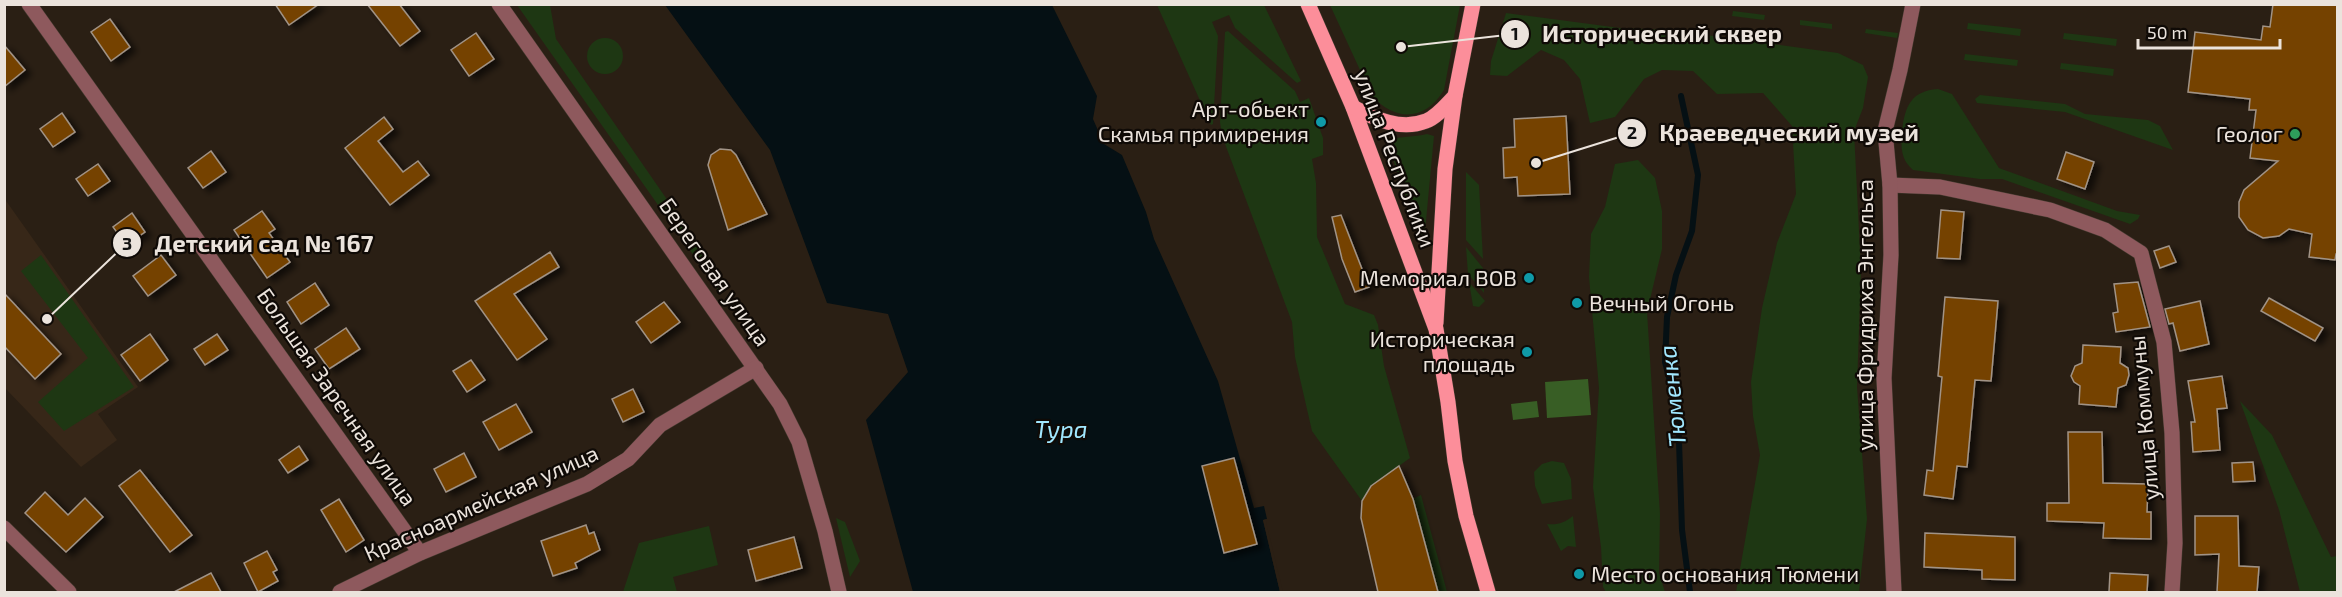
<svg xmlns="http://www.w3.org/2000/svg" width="2342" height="597" viewBox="0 0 2342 597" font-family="'Exo 2',sans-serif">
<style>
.built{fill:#372718}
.green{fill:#1e3713}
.forest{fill:#385e25}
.water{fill:#051014}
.pier{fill:#2a1f14}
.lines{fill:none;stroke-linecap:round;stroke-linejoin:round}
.stream{stroke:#051014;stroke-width:6}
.building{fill:#754301;stroke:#a19386;stroke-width:1.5;filter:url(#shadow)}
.street-casing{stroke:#453a30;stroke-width:16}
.primary-casing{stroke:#453a30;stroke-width:16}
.street{stroke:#8e595d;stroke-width:15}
.primary{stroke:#fc8e9a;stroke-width:15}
.culture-dot{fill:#0f9aa8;stroke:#0f0a06;stroke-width:2}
.leisure-dot{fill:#2e9e5b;stroke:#0f0a06;stroke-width:2}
.labels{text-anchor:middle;stroke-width:4.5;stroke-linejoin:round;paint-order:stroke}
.poi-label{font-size:22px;fill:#ebe3dc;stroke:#0f0a06;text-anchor:end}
.street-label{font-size:22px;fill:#ebe3dc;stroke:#0f0a06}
.water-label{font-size:24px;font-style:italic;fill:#a1e7fe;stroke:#0f0a06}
.leader{fill:none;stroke:#ebe3dc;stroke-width:2}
.callout-dot{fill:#ebe3dc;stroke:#0f0a06;stroke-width:2}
.mark-label{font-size:18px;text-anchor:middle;font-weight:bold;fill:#111}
.callout-label{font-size:24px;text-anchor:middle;font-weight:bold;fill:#ebe3dc;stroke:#0f0a06;stroke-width:4.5;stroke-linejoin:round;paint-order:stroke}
</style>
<defs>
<filter id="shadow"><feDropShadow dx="6" dy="4" stdDeviation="3" flood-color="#0009"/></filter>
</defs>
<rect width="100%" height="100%" fill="#2a1f14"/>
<polygon class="built" points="4,198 138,387 98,414 117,440 81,467 5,388"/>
<g class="green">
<polygon points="517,5 550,5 556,39 722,279 718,290"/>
<polygon points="1157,5 1264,5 1301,81 1297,83 1235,28 1229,15 1212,22 1218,36 1213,124 1211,125"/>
<path d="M 1330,5 L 1460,5 L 1444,90 C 1425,121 1396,122 1372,96 Z"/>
<polygon points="1733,11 1765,15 1764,20 1732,16"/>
<polygon points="1506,13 1620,28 1669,30 1838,53 1863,65 1868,77 1863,108 1854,131 1861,271 1857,387 1867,519 1859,592 1736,592 1760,455 1753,416 1751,382 1762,308 1777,243 1796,194 1792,126 1763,93 1717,94 1693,71 1662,70 1644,79 1615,117 1590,123 1580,79 1564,60 1541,50 1507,76 1490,75 1491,61"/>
<polygon points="1800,20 1832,24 1832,29 1800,25"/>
<polygon points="1968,23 2021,29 2020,36 1967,29"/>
<polygon points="1866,29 1898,33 1897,38 1865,33"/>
<polygon points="1228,31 1295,91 1300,102 1309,98 1323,138 1323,155 1312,159 1316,183 1317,237 1345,304 1374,315 1378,325 1384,366 1410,458 1371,486 1362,501 1312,431 1295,357 1292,322 1222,136 1220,122 1225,32"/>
<polygon points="2064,33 2117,39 2116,46 2063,39"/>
<circle cx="605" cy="56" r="18"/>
<polygon points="1965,54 2018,60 2017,66 1964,60"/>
<polygon points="2061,63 2114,69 2113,76 2060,69"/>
<path d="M 1938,89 L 1952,94 L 1999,168 L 2117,211 L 2140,215 L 2138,219 L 2130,224 L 2002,179 L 1980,179 L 1913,170 C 1900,159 1901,146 1902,131 C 1905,106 1911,91 1938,89 Z"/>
<polygon points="1980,95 2065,104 2085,114 2148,120 2160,126 2173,150 2065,112 1977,103 1975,99"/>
<path d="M 1427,134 L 1434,136 L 1424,242 L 1421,243 L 1389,147 L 1390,140 C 1399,136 1415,137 1427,134 Z"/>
<polygon points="1638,160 1655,178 1662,211 1662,249 1647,312 1660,514 1659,573 1665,592 1606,592 1603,587 1601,547 1593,487 1599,388 1589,277 1591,234 1605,207 1615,164"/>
<polygon points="1466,172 1479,185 1483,259 1466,240"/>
<polygon points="1466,247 1483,268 1484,293 1468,274"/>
<polygon points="41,255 134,387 64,431 38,402 88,358 21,271"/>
<polygon points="1469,282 1485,301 1479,307 1473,306"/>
<polygon points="2240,401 2272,435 2331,557 2337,556 2337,592 2300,592 2279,510"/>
<polygon points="1552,461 1564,463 1571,479 1572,499 1542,504 1535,486 1534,472 1542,464"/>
<polygon points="1421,495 1447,592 1438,592 1413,499"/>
<path d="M 1573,516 L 1576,547 L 1568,546 L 1561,551 L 1547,524 C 1558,525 1564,523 1573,516 Z"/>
<polygon points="836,518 845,522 860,561 850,577"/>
<polygon points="709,526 718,565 673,577 677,592 623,592 639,543"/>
</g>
<g class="forest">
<polygon points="1588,379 1591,415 1547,418 1545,382"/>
<polygon points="1537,401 1539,417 1513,420 1511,404"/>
</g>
<polygon class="water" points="665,5 1052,5 1097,96 1093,119 1104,144 1122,155 1146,212 1154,239 1218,381 1254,508 1264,506 1267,519 1263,520 1280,592 913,592 866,420 908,372 888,314 827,303 770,150"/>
<polygon class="pier" points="1267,519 1266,522 1283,592 1280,592 1263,520"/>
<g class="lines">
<polyline class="stream" points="1681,96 1698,175 1692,231 1676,275 1667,317 1665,362 1678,412 1682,530 1690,592"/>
</g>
<g class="building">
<polygon points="275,4 319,4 289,25"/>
<polygon points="367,4 399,4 420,31 400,46"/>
<polygon points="2273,4 2337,4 2337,254 2336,254 2335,260 2309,257 2312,234 2289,229 2279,236 2263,238 2248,230 2239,217 2239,202 2244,190 2278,161 2250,158 2256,110 2249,110 2250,99 2188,92 2195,32 2261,40 2263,26 2270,27"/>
<polygon points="110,19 130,47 111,61 91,32"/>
<polygon points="476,33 494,59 469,76 451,50"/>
<polygon points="4,45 25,70 4,87"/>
<polygon points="62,113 75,132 53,147 40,129"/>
<polygon points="1566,116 1570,194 1518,196 1517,177 1504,178 1503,148 1515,147 1514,119"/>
<polygon points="384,117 393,129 378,141 403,172 418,161 429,175 390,205 345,148"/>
<polygon points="720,149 731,150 736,155 767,214 728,230 708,165 711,155"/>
<polygon points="211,151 226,172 203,188 188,168"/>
<polygon points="2066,152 2094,162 2085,189 2057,179"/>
<polygon points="98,164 110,181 88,196 76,179"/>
<polygon points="1941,210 1964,212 1960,259 1937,258"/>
<polygon points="262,211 275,229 269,233 290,262 267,278 234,230"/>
<polygon points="132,213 145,232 126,245 113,227"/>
<polygon points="1341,215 1369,287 1355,292 1342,259 1332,217"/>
<polygon points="2169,246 2176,262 2160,268 2154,251"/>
<polygon points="550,252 559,267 514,294 547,339 517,360 475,301"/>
<polygon points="161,255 176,275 148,296 133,276"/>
<polygon points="2138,282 2150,327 2116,332 2113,313 2118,312 2114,284"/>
<polygon points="315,283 329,305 301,324 287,302"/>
<polygon points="4,293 61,354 35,379 4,346"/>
<polygon points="1945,297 1998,301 1991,381 1975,380 1967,467 1957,466 1953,499 1924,495 1927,470 1933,471 1942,377 1938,376"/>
<polygon points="2269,298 2323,328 2315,341 2261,311"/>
<polygon points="2200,301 2209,344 2180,351 2173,323 2169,324 2165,309"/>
<polygon points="664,302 680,322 651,343 636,322"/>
<polygon points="346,328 360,349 329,369 315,349"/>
<polygon points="150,334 168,360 140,381 121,355"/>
<polygon points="217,334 228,350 205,365 194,349"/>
<polygon points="2083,345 2121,347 2120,363 2128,368 2129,375 2126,385 2118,388 2116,407 2079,404 2080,386 2074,382 2071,376 2075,366 2082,363"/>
<polygon points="471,360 485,380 467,392 453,371"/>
<polygon points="2222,376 2227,408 2217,409 2220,450 2193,452 2191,422 2195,422 2188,381"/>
<polygon points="633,389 644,412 623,422 612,399"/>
<polygon points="516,404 532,432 499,450 483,422"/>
<polygon points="2068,432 2102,432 2103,483 2148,484 2147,512 2151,512 2151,539 2103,538 2104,523 2047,521 2047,503 2069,503"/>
<polygon points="299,446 308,460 288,473 279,460"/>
<polygon points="464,453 476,477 446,492 434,469"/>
<polygon points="1234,458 1257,544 1224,553 1202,466"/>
<polygon points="2253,462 2255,481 2233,482 2232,463"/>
<polygon points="1399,466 1413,499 1438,592 1378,592 1361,518 1362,501 1371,486"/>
<polygon points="140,470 192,535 170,552 119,486"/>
<polygon points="45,492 68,515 85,498 103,517 66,552 25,513"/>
<polygon points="339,499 364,540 346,552 321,510"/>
<polygon points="2195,516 2238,516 2239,566 2259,567 2257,592 2217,592 2219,554 2195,555"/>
<polygon points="586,525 589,534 594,532 600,550 575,563 577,568 553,576 541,541"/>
<polygon points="1925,533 2015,537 2015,580 1982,579 1982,570 1924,567"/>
<polygon points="794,537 802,568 756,581 748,550"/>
<polygon points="267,551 277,570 273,572 278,581 258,592 244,563"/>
<polygon points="211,573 221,592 174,592"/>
<polygon points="2110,573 2148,575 2147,592 2109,592"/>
</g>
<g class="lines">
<g class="street-casing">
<g id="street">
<polyline points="29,4 420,553"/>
<polyline points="499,4 780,404 799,442 825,531 839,592"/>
<polyline points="1890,185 1940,187 2050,210 2105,230 2141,253 2164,342 2172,433 2175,543 2172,592"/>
<polyline points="4,528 69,592"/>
<polyline points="340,592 420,553 587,484 628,459 660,425 756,368"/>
<polyline points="1894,592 1884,378 1891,255 1890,185 1885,131 1900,70 1913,4"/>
</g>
</g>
<g class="primary-casing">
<g id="primary">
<polyline points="1308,4 1353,107 1436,329 1448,402 1455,461 1466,516 1488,592"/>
<path d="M 1353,107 C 1375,119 1401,131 1426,121 C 1437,117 1447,104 1455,96"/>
<polyline points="1436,323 1445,169 1455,96 1473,4"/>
</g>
</g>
<use href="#street" class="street"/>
<use href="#primary" class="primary"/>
</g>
<g class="culture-dot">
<circle cx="1321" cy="122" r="6"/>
<circle cx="1529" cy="278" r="6"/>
<circle cx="1577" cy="303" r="6"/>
<circle cx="1527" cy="352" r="6"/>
<circle cx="1579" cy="574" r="6"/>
</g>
<circle class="leisure-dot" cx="2295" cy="134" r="6"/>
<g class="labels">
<g class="poi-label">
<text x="1309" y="117">Арт-обьект<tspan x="1309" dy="25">Скамья примирения</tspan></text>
<text x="2283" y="142">Геолог</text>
<text x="1517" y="286">Мемориал ВОВ</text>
<text x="1589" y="311" text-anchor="start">Вечный Огонь</text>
<text x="1515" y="347">Историческая<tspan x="1515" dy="25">площадь</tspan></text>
<text x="1591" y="582" text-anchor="start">Место основания Тюмени</text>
</g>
<g class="street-label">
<text transform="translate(1395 158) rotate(69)" y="8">улица Республики</text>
<text transform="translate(715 272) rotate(55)" y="8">Береговая улица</text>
<text transform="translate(1865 315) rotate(-90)" y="8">улица Фридриха Энгельса</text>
<text transform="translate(337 397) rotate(55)" y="8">Большая Заречная улица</text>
<text transform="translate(2144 418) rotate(-95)" y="8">улица Коммуны</text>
<text transform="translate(481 503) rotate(-24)" y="8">Красноармейская улица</text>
</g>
<g class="water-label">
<text transform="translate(1673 396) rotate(-96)" y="8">Тюменка</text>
<text x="1061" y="438">Тура</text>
</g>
</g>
<path class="leader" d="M1401 47L1515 34M1536 163L1632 133M47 319L127 243"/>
<g class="callout-dot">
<circle cx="1401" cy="47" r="6"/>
<circle cx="1536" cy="163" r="6"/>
<circle cx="47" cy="319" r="6"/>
<circle cx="1515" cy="34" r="15"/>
<circle cx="1632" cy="133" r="15"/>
<circle cx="127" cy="243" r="15"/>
</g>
<g class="mark-label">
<text x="1515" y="40">1</text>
<text x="1632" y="139">2</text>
<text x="127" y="250">3</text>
</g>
<g class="callout-label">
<text x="1662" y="42">Исторический сквер</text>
<text x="1789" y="141">Краеведческий музей</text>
<text x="264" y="252">Детский сад № 167</text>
</g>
<rect width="2342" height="597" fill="none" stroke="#ebe3dc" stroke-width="12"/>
<path d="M2138 39v9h142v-9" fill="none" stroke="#ebe3dc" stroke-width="3"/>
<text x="2147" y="39" font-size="18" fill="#ebe3dc" stroke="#0f0a06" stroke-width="4.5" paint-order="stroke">50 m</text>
</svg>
